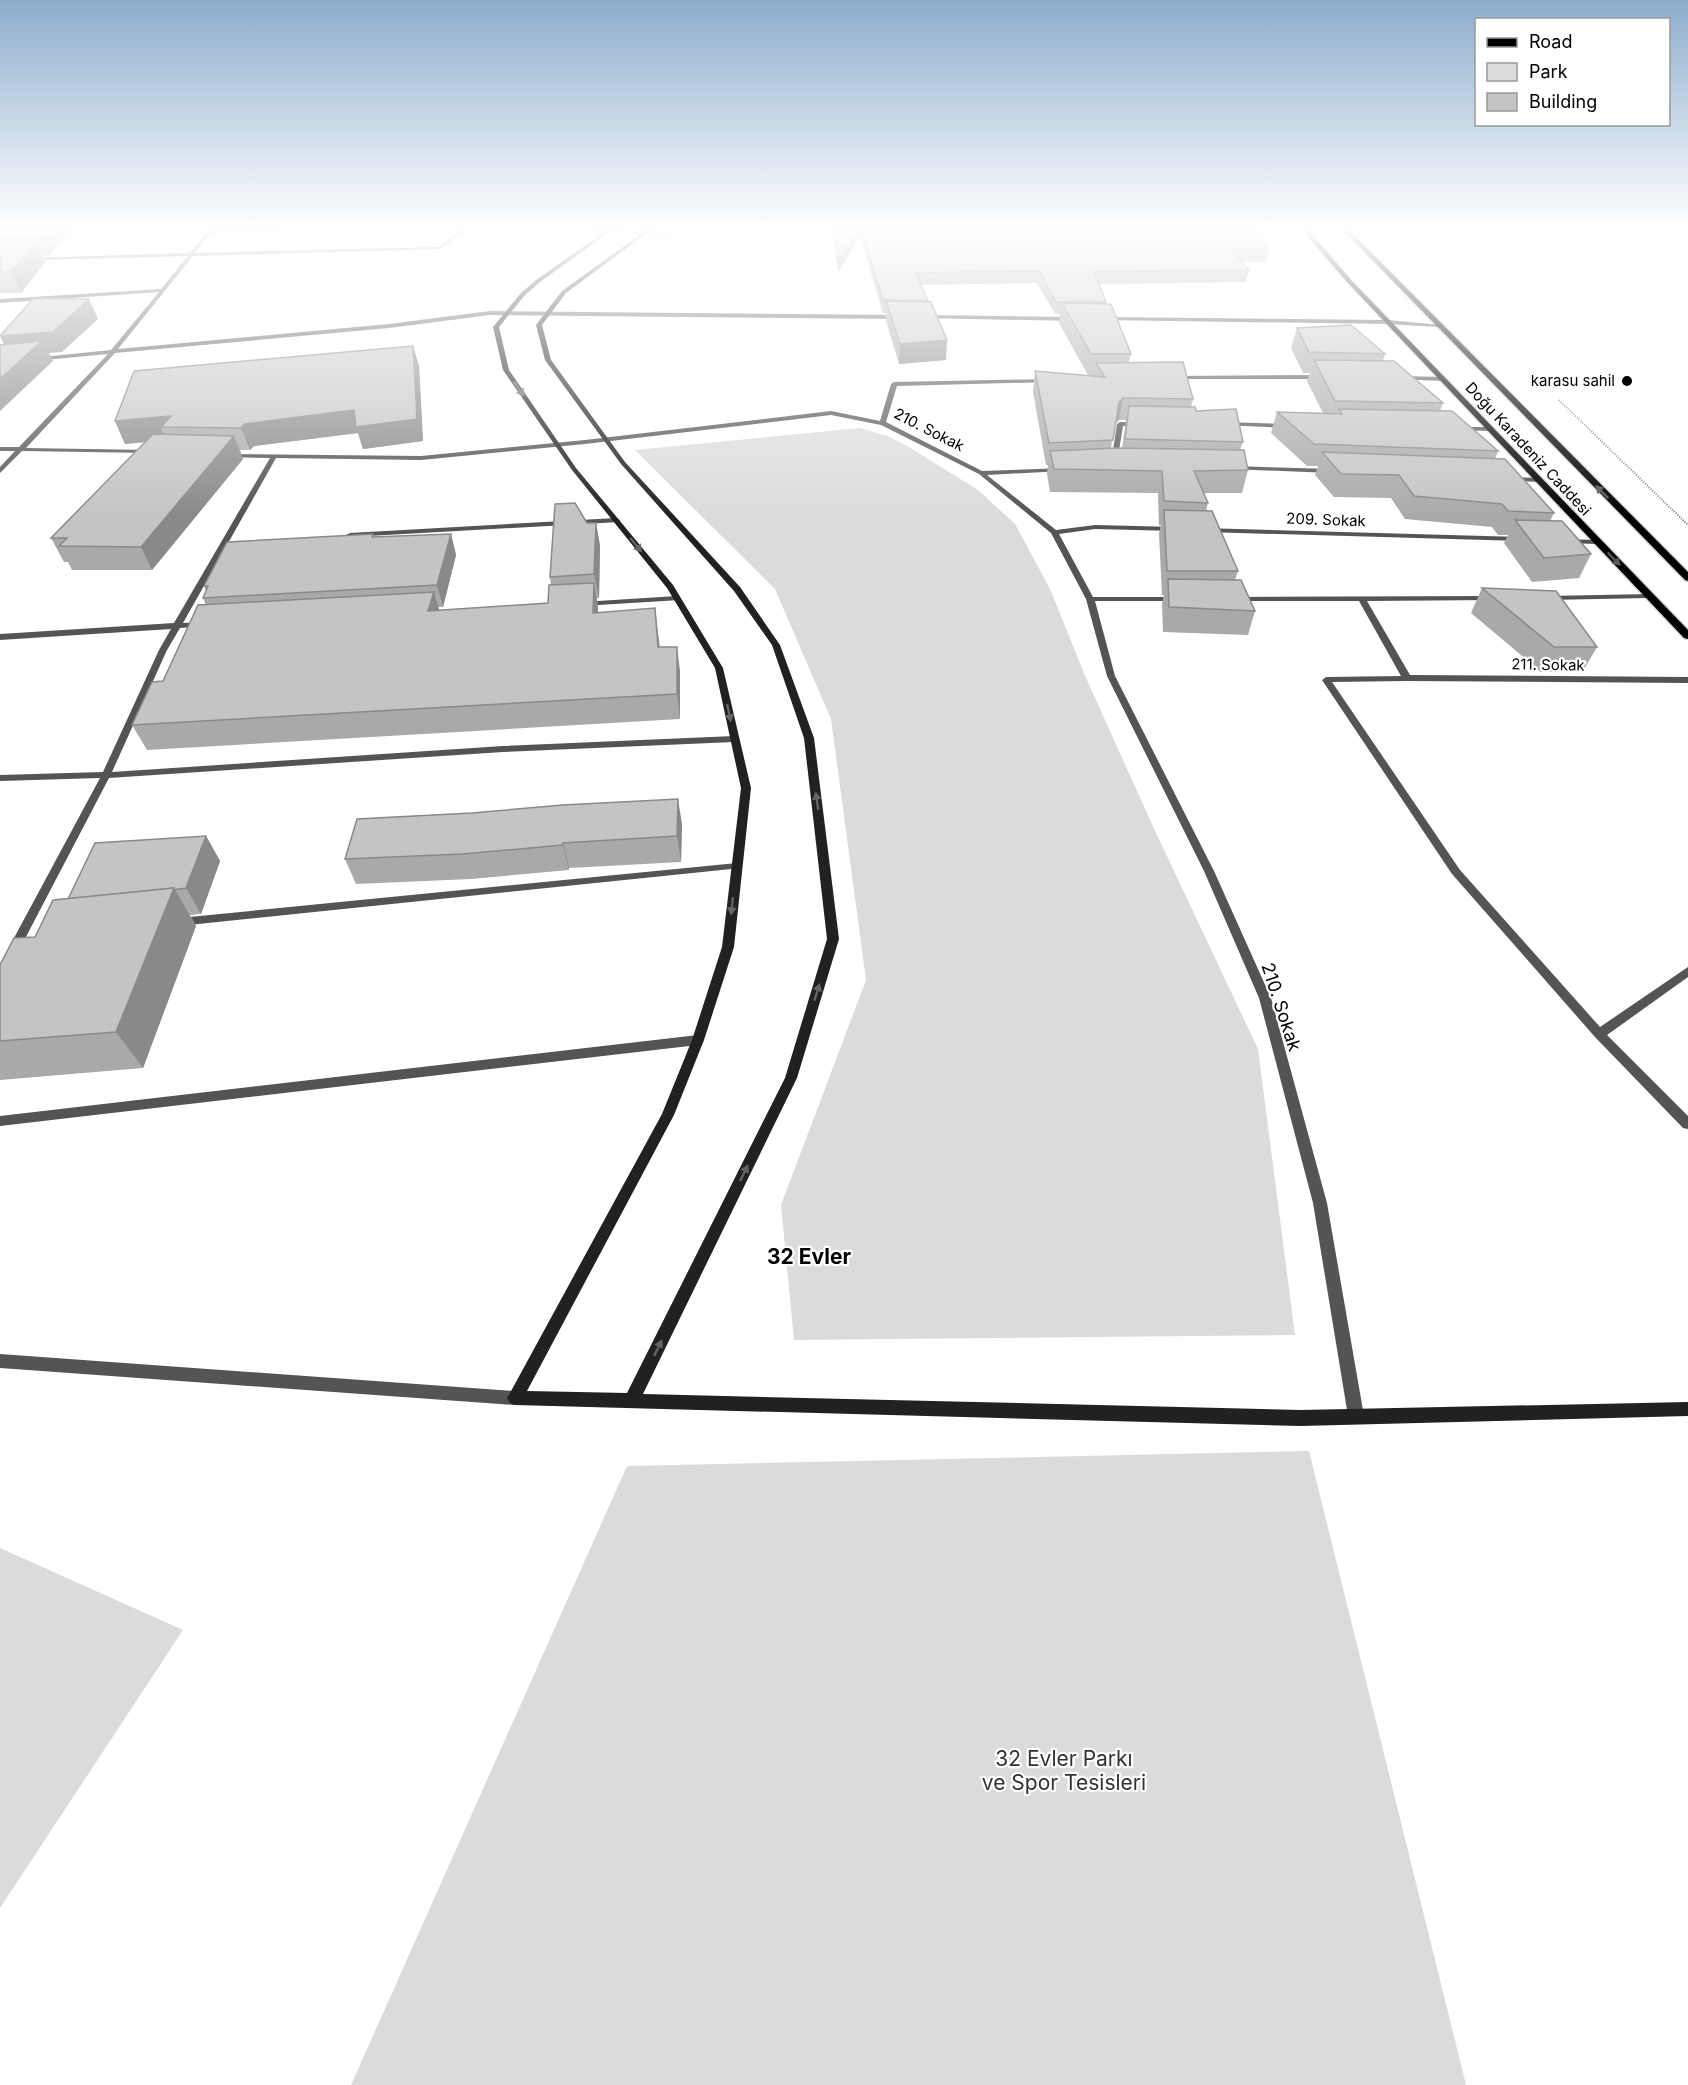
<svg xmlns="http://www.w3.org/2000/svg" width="1688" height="2085" viewBox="0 0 1688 2085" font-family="Inter,sans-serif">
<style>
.green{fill:#dbdbdb}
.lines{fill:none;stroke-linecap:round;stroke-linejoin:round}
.primary-casing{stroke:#dbdbdb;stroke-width:3}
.path{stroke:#767676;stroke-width:2;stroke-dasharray:1 1.5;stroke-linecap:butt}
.street{fill:#545454;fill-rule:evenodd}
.secondary{fill:#212121;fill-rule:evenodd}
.primary{fill:#000;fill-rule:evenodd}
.wall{fill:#a9a9a9;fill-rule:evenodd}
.shaded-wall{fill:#898989}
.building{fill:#c4c4c4;stroke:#898989;stroke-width:1.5}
.oneway{fill:#646464}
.oneway2{fill:#595959}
.poi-dot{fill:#000;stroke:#fff;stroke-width:2}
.labels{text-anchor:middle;stroke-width:4.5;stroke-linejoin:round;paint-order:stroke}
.far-poi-label{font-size:15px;fill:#000;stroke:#fff;text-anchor:end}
.far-street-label{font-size:15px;fill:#000;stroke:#fff}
.street-label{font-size:18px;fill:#000;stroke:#fff}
.quarter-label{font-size:21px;font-weight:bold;fill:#000;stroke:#fff}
.near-park-label{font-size:21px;fill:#323232;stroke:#fff}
</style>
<rect width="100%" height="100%" fill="#fff"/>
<g class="green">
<polygon points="860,428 890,437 909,447 978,490 1015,524 1050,589 1086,678 1156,833 1258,1049 1295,1335 794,1340 781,1205 866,980 831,719 775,589 635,450"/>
<polygon points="1309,1451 1466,2085 351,2085 627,1466"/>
<polygon points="0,1548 183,1630 0,1908"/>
</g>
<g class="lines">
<g class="primary-casing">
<g id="primary">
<polygon points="1298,225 1304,225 1351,280 1688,630 1688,639 1684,638 1347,282"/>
<polygon points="1338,225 1344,225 1688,572 1688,581 1685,580"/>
</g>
</g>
<polyline class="path" points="1559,400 1688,525"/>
<g class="street">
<polygon points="212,225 216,225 213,230 415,225 211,233 195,253 439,247 468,225 473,225 440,249 193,256 118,349 389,324 490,311 902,315 905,317 902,319 490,315 389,328 115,353 26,448 150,450 152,451 152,453 22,451 0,473 0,467 15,451 0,451 0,447 19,447 108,354 34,361 32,358 111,350 159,292 0,303 0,299 161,289 188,256 0,261 0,259 190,253"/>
<polygon points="580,225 586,225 594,229 675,235 673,236 593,231"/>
<polygon points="923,315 1076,317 1079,319 1076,321 921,318"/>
<polygon points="1103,317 1388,320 1441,325 1438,327 1388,324 1101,320"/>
<polygon points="1171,376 1325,375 1328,377 1325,379 1169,379"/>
<polygon points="1399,376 1443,377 1446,379 1443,381 1397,379"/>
<polygon points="1049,379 1051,382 897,386 886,422 982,471 1065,468 1065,470 1063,471 987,475 1056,530 1095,525 1176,527 1180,529 1176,531 1095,529 1059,534 1093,597 1179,597 1183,599 1179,601 1095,601 1115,676 1214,871 1271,998 1327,1203 1364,1416 1361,1421 1356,1424 1351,1421 1348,1416 1313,1203 1259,998 1204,871 1107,676 1086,599 1051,533 979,474 881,425 831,415 585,444 421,460 276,458 183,623 205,622 209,624 205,626 180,628 167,650 112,772 503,746 734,736 739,739 734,742 503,752 109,778 6,975 0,979 0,964 100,778 0,781 0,775 103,772 159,650 171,629 0,640 0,634 174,623 270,458 227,457 224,455 225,454 421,456 585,440 831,411 880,421 891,384 894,382"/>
<polygon points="1120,422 1141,422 1144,424 1141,426 1123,426 1117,463 1114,465 1111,463 1117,424"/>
<polygon points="1224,422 1288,424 1291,426 1288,428 1222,425 1222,423"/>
<polygon points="1458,427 1490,427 1493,429 1490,431 1456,430 1455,429"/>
<polygon points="1232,466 1331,469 1334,471 1331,473 1230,469 1230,467"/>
<polygon points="1508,477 1538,478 1541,480 1538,482 1506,480 1506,478"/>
<polygon points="616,518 620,520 619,522 350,537 346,535 350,533"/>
<polygon points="1202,528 1521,537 1525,539 1521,541 1205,532 1202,532"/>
<polygon points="1562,539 1597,540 1601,542 1597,544 1565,543 1562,543"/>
<polygon points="1652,594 1653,596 1649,598 1547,600 1543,598 1547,596"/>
<polygon points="677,596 680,596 680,600 582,606 578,604 582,602"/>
<polygon points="1494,596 1498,598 1497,600 1367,601 1410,675 1688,677 1688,683 1407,681 1332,682 1460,870 1600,1027 1688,967 1688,977 1607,1035 1688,1116 1688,1129 1683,1128 1595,1037 1452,874 1322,680 1326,677 1401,676 1359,601 1235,601 1231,599 1235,597"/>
<polygon points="737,863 741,864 742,866 741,868 179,926 174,922 179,918"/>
<polygon points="698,1035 702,1037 704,1040 702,1043 698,1045 0,1126 0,1116"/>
<polygon points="0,1354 515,1391 520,1393 523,1398 520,1403 515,1405 0,1368"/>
</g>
<polygon class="secondary" points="614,225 619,225 540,282 525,295 499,327 509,370 576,468 673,585 723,668 751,788 734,947 704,1040 674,1115 527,1391 627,1393 785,1078 827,939 804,738 772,645 734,591 621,464 545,360 536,325 562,291 653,225 658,225 566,293 542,325 551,360 625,462 740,587 780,645 814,738 839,939 797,1078 643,1394 1301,1410 1688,1402 1688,1416 1301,1426 515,1405 510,1403 507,1398 510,1393 662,1114 692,1040 722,947 741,788 715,668 667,588 572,470 503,370 493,327 521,293 536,280"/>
<use href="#primary" class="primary"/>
</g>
<g class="wall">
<polygon points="0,225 72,227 50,255 42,256 45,262 21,293 0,293"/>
<path d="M 831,225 L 1252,225 L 1269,250 L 1266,262 L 1241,262 L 1249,270 L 1246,282 L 1099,284 L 1106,304 L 1131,354 L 1129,362 L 1193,399 L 1191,407 L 1243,442 L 1240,450 L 1248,470 L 1242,493 L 1204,493 L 1208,503 L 1206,511 L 1238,571 L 1235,580 L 1255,611 L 1248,635 L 1163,632 L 1162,604 L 1164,595 L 1162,595 L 1159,533 L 1161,525 L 1159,525 L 1158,493 L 1050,492 L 1047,474 L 1048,465 L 1046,465 L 1033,392 L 1035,371 L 1094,376 L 1094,375 L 1088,375 L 1059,323 L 1060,314 L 1055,314 L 1037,283 L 921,285 L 928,301 L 946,360 L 899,364 L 886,321 L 886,313 L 883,313 L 860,237 L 838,272 ZM 1119,420 L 1126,420 L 1122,448 L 1111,448 L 1115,423 Z"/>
<polygon points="1297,328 1385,354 1383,361 1443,403 1440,411 1498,451 1495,459 1554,513 1550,521 1591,554 1579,578 1532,582 1504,543 1508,535 1498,535 1492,527 1405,519 1391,498 1334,497 1315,475 1318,466 1307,466 1271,433 1277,412 1323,413 1307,381 1310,373 1303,373 1291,348"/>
<polygon points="419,366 423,441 363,449 358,433 254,446 250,450 240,450 243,459 152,570 72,570 68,562 64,562 51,538 146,442 125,444 115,421"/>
<polygon points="587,523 596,523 600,546 599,598 597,598 598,613 658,633 660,647 680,671 680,719 147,750 132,725 163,681 206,605 203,598 206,591 204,586 373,534 374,537 451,534 456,555 443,607 438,607 439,610 548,603 551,585 550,577"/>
<polygon points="1482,588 1597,647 1583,671 1541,672 1471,613"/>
<polygon points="682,824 681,862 569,868 569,870 471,879 356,884 345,859"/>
<polygon points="206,836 220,861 201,914 190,915 196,926 143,1068 0,1080 0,965 35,937 68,899"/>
</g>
<g class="shaded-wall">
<polygon points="50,225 75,225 50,255 41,235"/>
<polygon points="860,226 860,237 838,272 838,261"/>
<polygon points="36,242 45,262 21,293 11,272"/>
<polygon points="89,299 98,319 62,352 49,353 53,361 0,411 0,379 10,357 0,336"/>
<polygon points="947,340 946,360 899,364 900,344"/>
<polygon points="413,346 419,366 423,441 363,449 358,433 254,446 250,450 241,428 245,424"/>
<polygon points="1123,398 1119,420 1115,424 1119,402"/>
<polygon points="171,416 161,427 166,440 125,444 115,421"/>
<polygon points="234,436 243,459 152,570 141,547"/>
<polygon points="596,523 600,546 599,598 594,574"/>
<polygon points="451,534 456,555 443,607 437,585"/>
<polygon points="594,583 598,607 598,637 593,613"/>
<polygon points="434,592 441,616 428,611"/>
<polygon points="655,608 658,633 661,672 658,647"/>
<polygon points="677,647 680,671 680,719 677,694"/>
<polygon points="678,799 682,824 681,862 677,836"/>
<polygon points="206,836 220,861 201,914 186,888"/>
<polygon points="563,843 569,868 569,870 563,845"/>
<polygon points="174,888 196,926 143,1068 116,1032"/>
</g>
<g class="building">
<polygon points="0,225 50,225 41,235 0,237"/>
<polygon points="833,225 1252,225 1269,250 1231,250 1249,270 1094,272 1106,302 1056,302 1039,271 916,273 928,301 883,300 860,226 838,261"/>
<polygon points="36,242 11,272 0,272 0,243"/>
<polygon points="33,299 89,299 53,332 0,336"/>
<polygon points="886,301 931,302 947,340 900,344"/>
<polygon points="1062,303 1111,304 1131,354 1091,354"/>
<polygon points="1351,325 1385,354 1309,352 1297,328"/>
<polygon points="42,341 0,379 0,345"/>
<polygon points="413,346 417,419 356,427 354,410 245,424 241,428 161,427 171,416 115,421 134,371"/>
<polygon points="1314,360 1394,361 1443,403 1335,401"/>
<polygon points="1183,362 1193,399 1123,398 1119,402 1113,440 1049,443 1035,371 1105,377 1096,363"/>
<polygon points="1129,406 1195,407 1196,411 1236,409 1243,442 1125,439"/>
<polygon points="1339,409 1452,411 1498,451 1314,444 1277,412 1342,414"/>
<polygon points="153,434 234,436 141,547 59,546 67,538 51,538"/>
<polygon points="1118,448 1244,450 1248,470 1194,471 1208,503 1164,501 1162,471 1054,469 1050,451"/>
<polygon points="1322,452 1505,459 1554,513 1508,511 1502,504 1414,496 1399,475 1341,474"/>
<polygon points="575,503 587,523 596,523 594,574 550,577 555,504"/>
<polygon points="1164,510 1212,511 1238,571 1167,571"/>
<polygon points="1515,520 1562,521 1591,554 1544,558"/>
<polygon points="373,534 372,537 451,534 437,585 203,598 208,586 204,586 227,542"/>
<polygon points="1168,579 1241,580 1255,611 1169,607"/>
<polygon points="594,583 593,613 655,608 658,647 677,647 677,694 132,725 152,682 163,681 198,605 434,592 428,611 548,603 549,585"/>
<polygon points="1482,588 1556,591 1597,647 1554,647"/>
<polygon points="678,799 677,836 563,843 563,845 462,854 345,859 357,819 472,813 563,805"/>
<polygon points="206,836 186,888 173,890 174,888 68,899 95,843"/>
<polygon points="174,888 116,1032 0,1041 0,965 14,938 35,937 53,900"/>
</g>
<defs><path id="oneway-solid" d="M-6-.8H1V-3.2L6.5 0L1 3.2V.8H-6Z" transform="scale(1.5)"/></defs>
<g class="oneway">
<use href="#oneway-solid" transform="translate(519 389) rotate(55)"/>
<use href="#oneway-solid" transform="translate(636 545) rotate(51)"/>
<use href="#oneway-solid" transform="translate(729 713) rotate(78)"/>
<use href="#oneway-solid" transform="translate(817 801) rotate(-98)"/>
<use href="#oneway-solid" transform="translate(732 906) rotate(96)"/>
<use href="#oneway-solid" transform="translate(817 992) rotate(-73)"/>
<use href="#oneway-solid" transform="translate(744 1173) rotate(-64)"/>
<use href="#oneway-solid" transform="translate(658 1348) rotate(-64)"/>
</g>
<g class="oneway2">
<use href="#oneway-solid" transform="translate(1602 492) rotate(-135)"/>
<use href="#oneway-solid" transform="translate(1614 559) rotate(46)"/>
</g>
<linearGradient id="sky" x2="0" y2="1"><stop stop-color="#8cadcc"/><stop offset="0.44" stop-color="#fff"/><stop offset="1" stop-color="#fff" stop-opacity="0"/></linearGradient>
<rect width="1688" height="517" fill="url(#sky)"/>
<circle class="poi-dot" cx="1627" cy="381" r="6"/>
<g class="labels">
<g class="far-poi-label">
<text x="1615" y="386">karasu sahil</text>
</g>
<g class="far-street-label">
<text transform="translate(929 430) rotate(27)" y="5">210. Sokak</text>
<text transform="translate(1528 449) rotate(47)" y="5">Doğu Karadeniz Caddesi</text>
<text transform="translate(1326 520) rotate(2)" y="5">209. Sokak</text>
<text transform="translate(1548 665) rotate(1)" y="5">211. Sokak</text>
</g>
<g class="street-label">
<text transform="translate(1281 1007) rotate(72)" y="6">210. Sokak</text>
</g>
<g class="quarter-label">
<text x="809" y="1264">32 Evler</text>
</g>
<g class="near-park-label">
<text x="1064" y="1766">32 Evler Parkı<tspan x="1064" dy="24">ve Spor Tesisleri</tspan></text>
</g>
</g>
<rect x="1475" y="18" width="195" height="108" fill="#ffffff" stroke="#999999" stroke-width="1.5"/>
<rect x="1487" y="38" width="30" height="9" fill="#000000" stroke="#999999" stroke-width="1.5"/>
<text x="1529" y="48" font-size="18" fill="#000000">Road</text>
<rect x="1487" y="63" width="30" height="18" fill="#dbdbdb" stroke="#999999" stroke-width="1.5"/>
<text x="1529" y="78" font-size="18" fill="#000000">Park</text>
<rect x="1487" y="93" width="30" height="18" fill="#c4c4c4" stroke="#999999" stroke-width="1.5"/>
<text x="1529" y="108" font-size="18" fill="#000000">Building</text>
</svg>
